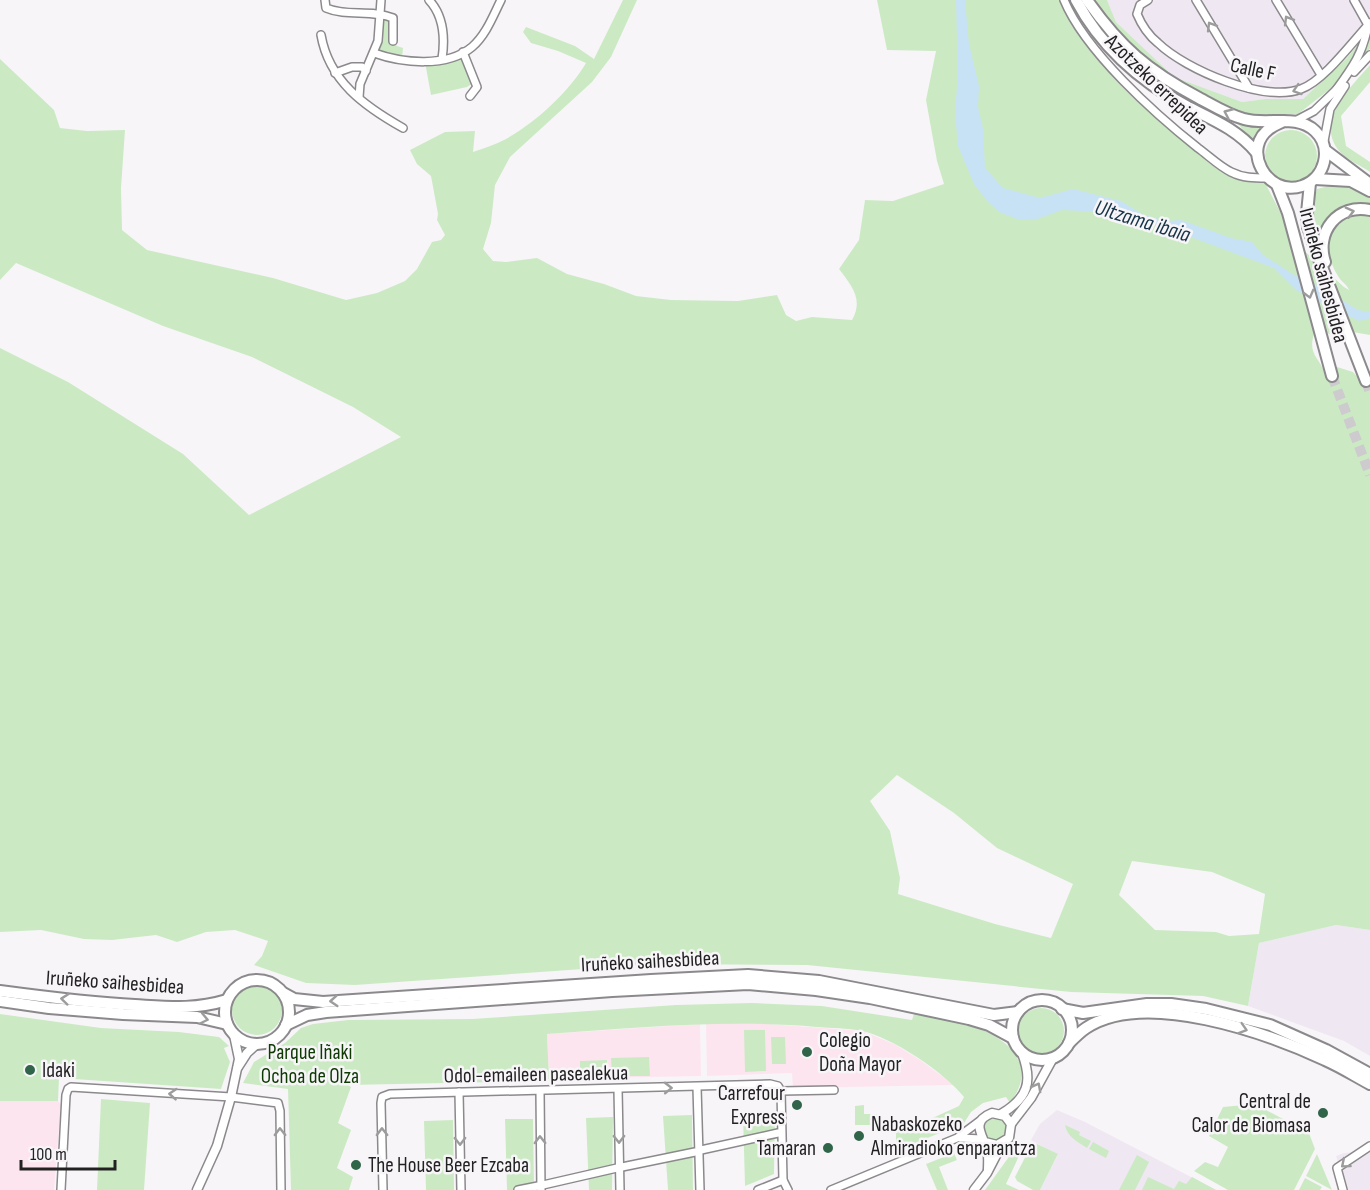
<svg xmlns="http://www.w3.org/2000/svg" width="1370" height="1190" viewBox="0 0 1370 1190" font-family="'Sofia Sans Condensed',sans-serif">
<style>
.built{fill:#efe7f1}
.education{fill:#fde5ef}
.green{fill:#cbeac4;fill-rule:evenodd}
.water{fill:#c8e2f5}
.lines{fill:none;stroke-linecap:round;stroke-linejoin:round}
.highway-tunnel{stroke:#cdcbce;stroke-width:10;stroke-dasharray:10 5;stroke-linecap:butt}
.minor-casing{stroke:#8b898c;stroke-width:10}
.major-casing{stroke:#8b898c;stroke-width:11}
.highway-casing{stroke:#8b898c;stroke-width:14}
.minor{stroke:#fff;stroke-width:7}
.major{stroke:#fff;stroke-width:8}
.highway{stroke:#fff;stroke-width:10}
.oneway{stroke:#9c9c9c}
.poi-dot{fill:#30654a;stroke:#f8f5f9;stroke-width:2}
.labels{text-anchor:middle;stroke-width:5;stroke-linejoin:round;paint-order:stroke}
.street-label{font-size:21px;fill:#232223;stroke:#f8f5f9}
.poi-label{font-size:21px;fill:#232223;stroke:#f8f5f9;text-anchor:start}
.park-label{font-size:21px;fill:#0c3a00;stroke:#f8f5f9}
.water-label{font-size:22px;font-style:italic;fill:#163448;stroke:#f8f5f9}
</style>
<rect width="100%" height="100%" fill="#f8f5f9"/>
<g class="built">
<polygon points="1107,0 1370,0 1370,38 1303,99 1265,99 1242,102 1174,77 1116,22"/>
<polygon points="1336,925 1370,930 1370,1056 1344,1041 1248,1006 1259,943"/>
<polygon points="1057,1110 1085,1122 1216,1190 1040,1190 1058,1155 1031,1140 1040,1124"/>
<polygon points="1370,1145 1370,1190 1348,1190 1336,1156 1344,1153 1356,1152"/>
</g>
<g class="education">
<polygon points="740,1022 863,1031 896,1045 920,1060 954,1085 793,1088 792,1073 707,1076 706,1023"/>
<polygon points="700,1024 701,1076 549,1079 547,1034"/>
<polygon points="0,1101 58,1101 61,1105 54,1190 0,1190"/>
</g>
<g class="green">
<path d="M 623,0 L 637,0 L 611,57 L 592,82 L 510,157 L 495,185 L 491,223 L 483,249 L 493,261 L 506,262 L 537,258 L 567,274 L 604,284 L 636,296 L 671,300 L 738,301 L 777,295 L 786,315 L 796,321 L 812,317 L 852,320 C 864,299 851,285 839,269 L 859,240 L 865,200 L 893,201 L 944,184 L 937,161 L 926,100 L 936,51 L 887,50 L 877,0 L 1066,0 L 1079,27 L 1078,32 L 1176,135 L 1209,163 L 1231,177 L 1265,183 L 1286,223 L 1288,236 L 1344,287 L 1349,290 C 1347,284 1341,282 1338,276 C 1326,258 1323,228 1346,217 C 1353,214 1363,215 1370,215 L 1370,335 L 1341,330 L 1343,339 L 1327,333 L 1314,334 C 1308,354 1318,356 1325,373 L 1332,376 L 1337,373 L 1337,367 L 1353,372 L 1362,382 L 1370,378 L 1370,930 L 1336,925 L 1259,943 L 1248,1006 L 1203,996 L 1071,992 L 807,965 L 655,964 L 355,985 L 306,983 L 254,965 L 262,956 L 268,941 L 235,930 L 206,932 L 177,942 L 156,935 L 112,940 L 84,939 L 41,930 L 0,932 L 0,348 L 68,382 L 183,454 L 249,515 L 401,437 L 353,407 L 252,357 L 163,326 L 16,263 L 0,280 L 0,59 L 54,110 L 60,128 L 87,131 L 125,130 L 121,188 L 122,230 L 147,250 L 273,278 L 346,300 L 377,293 L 405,281 L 417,269 L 432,242 L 441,240 L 445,235 L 437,220 L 438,214 L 431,176 L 417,164 L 410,150 L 445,132 L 475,131 L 473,152 C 484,148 494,145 504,140 C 534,124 569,92 586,63 L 558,51 L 531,43 L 523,32 L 526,27 L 575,46 L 594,59 ZM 897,775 L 954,813 L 997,848 L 1073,884 L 1051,938 L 995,924 L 898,894 L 900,878 L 890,831 L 870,801 ZM 1132,861 L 1212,872 L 1265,894 L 1259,934 L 1229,936 L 1216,932 L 1155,930 L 1119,895 Z"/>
<polygon points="1094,0 1107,0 1116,22 1174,77 1242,102 1265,99 1303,99 1346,59 1370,30 1370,49 1330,89 1298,114 1245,116 1171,79 1126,46"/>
<polygon points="381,13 393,18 393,41 397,46 403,48 402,59 374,53"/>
<polygon points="461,54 473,83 467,87 431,95 425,62"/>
<path d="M 1370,65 L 1370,82 L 1341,116 L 1346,146 L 1370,162 L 1370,172 C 1362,166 1349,161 1342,154 C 1312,123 1350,88 1370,65 Z"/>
<polygon points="1235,121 1261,128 1253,140"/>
<circle cx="1291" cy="156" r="26"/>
<path d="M 1341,183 L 1362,192 L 1370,197 L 1370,206 C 1337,204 1325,213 1320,246 C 1314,225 1310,209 1317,189 Z"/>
<circle cx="257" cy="1010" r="25"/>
<path d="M 752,1003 L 822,1006 L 912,1020 L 914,1014 C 938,1019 965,1021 987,1032 C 1020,1048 1033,1073 1010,1103 L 1006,1097 L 983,1103 L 971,1112 L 964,1123 L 896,1151 L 896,1131 L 928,1120 L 959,1106 L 964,1097 C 944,1072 893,1038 862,1031 C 847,1028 831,1028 816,1027 C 726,1019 637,1028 547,1034 L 549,1079 L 544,1081 L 348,1085 L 351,1087 L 338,1123 L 351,1130 L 337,1168 L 353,1177 L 349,1190 L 291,1190 L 288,1089 L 243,1083 L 254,1062 L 285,1043 L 301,1028 L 313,1024 L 348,1020 L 472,1019 L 676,1005 Z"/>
<circle cx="1041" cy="1031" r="23"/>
<polygon points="0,1014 101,1028 179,1032 219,1037 229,1046 224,1048 230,1062 221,1089 59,1078 58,1101 0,1101"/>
<polygon points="744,1030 765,1030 766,1071 745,1072"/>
<polygon points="771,1037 785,1037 786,1064 772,1064"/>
<polygon points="649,1057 650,1076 612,1076 611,1058"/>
<polygon points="607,1060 607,1075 580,1075 580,1061"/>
<polygon points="101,1099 150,1103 144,1190 97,1190"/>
<polygon points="1255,1104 1309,1133 1315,1149 1294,1190 1228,1190 1194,1171 1205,1162 1218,1167 1228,1147 1209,1136 1223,1107"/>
<polygon points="864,1105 864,1114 878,1114 878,1125 855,1125 855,1106"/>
<polygon points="775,1113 774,1174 745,1186 743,1114"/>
<polygon points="692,1115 693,1190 668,1190 663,1116"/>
<polygon points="613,1117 612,1190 589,1190 586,1118"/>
<circle cx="995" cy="1129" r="11"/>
<polygon points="505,1119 533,1119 534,1190 507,1190"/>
<polygon points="453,1120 454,1190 426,1190 424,1121"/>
<path d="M 1065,1125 L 1080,1132 L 1079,1135 L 1091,1141 L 1087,1148 C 1078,1142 1067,1137 1065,1125 Z"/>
<polygon points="1033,1142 1058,1154 1040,1190 1033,1190 1017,1181 1015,1177"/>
<polygon points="1093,1142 1109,1151 1106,1158 1089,1149"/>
<polygon points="1016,1147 1019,1152 1019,1156 1006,1184 1019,1190 985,1190"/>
<polygon points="954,1153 957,1160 939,1167 948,1190 937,1190 926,1164"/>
<polygon points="1317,1154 1332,1190 1306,1176"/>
<polygon points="1137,1155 1149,1162 1135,1190 1119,1190"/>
<polygon points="1148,1177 1174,1189 1179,1181 1186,1184 1192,1177 1216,1190 1142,1190"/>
<polygon points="1305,1178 1322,1187 1320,1190 1299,1190"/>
</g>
<polygon class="water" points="956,0 965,0 969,44 979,86 978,107 983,129 985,168 1003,188 1040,198 1073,189 1121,201 1144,215 1167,221 1181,220 1231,238 1252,242 1263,255 1294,275 1325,289 1358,310 1370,312 1370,318 1359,321 1297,291 1274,268 1172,230 1100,212 1062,210 1034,220 1017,219 999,212 988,202 974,184 958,146 955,111 958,76"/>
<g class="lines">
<g class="highway-tunnel">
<polyline points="1332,376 1370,475"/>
<polyline points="1366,381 1370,393"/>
</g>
<g class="minor-casing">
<g id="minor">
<path d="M 325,0 L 326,8 C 347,17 371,9 393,18 L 393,41"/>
<path d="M 429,0 C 444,16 445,39 442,59"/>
<path d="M 1064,0 C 1085,51 1155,114 1198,148 C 1209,156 1219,166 1231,172 C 1243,178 1254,178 1267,178"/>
<path d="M 1148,0 L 1140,5 L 1137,14 C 1142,26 1148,35 1158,43 C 1186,70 1264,103 1301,89 C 1324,81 1353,41 1370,23"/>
<polyline points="1196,0 1249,88"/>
<polyline points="1276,0 1321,75"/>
<path d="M 321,35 C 329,81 364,106 403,128"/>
<polyline points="463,52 477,87 470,96"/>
<path d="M 374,53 C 402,63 447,68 472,47 C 486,35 493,16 501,0"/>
<polyline points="1354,72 1370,55"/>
<polyline points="335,73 352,67 362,67 366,71"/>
<path d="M 1336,90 C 1353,67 1363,53 1368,25 L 1354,0"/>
<polyline points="359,97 360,84 378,41 381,0"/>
<polyline points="1295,121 1314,111 1338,88"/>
<polyline points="1324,141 1330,109 1345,86"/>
<polyline points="697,1087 700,1190"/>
<polyline points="618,1089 620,1190"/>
<polyline points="540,1091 541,1190"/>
<polyline points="781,1091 834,1090"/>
<polyline points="459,1092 461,1190"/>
<polyline points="960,1138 982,1139"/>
<polyline points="701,1150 778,1133"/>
<polyline points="622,1167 695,1152"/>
<polyline points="543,1185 617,1168"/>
<polyline points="61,1190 66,1095 68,1089 71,1087 231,1097 278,1103 280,1111 281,1190"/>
<polyline points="383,1190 381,1103 382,1097 390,1094 770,1084 778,1086 781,1091 783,1180 788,1190"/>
<polyline points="518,1190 538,1186"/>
<polyline points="758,1190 783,1180"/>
<polyline points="831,1190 957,1138 981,1120"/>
<polyline points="1343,1190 1337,1168 1370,1146"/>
</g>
</g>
<g class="major-casing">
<g id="major">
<polyline points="238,1067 247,1053 257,1044"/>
<path d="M 1001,1114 C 1028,1098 1033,1082 1022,1053"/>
<polyline points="1011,1124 1031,1098 1053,1058"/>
<path d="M 985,1142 L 997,1145 L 1009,1138 L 1011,1124 L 1005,1116 L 992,1113 C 969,1122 984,1136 987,1150 C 989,1157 988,1163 988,1170"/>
<polyline points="197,1190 217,1146 231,1097 239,1059 234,1035"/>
<polyline points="974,1190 987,1173 1002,1144"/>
</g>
</g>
<g class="highway-casing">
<g id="highway">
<path d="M 1076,0 C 1101,47 1141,82 1188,107 C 1214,120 1238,130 1257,153"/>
<path d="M 1087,0 C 1120,47 1148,71 1199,98 C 1214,106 1228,115 1244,119 C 1267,126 1296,113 1315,131 C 1333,148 1325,179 1302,186 C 1267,198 1239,147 1272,127 C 1276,124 1280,123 1284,121"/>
<polyline points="1325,150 1370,184"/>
<polyline points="1315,179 1351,181 1370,191"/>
<polyline points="1310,183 1307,213 1308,227 1320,262 1366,381"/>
<polyline points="1277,185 1288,213 1332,376"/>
<path d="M 1325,262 C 1315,232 1338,203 1370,210"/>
<circle cx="257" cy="1012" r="32"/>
<path d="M 0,991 C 45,997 90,1003 135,1005 C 169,1007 194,1010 227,1000"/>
<polyline points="283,993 294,999 323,1002 651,980 748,975 819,981 994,1015 1018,1012"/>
<circle cx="1042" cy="1030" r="30"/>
<polyline points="0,1001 49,1008 123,1014 197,1017 227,1024"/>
<polyline points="1062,1009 1083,1013 1147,1004 1171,1004 1206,1009 1270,1025 1326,1050 1370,1074"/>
<polyline points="286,1025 307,1015 326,1012 612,991 748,984 816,990 870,998 969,1019 989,1025 1013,1038"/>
<path d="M 1069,1043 C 1074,1038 1080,1032 1086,1028 C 1145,989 1267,1033 1325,1060 C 1341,1067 1355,1076 1370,1084"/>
</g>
</g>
<use href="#minor" class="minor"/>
<use href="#major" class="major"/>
<use href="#highway" class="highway"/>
</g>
<defs><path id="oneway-chevron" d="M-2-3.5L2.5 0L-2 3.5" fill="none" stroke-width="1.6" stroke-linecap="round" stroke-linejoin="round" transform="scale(1.5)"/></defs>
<g class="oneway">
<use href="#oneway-chevron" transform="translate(1288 20) rotate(-121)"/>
<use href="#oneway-chevron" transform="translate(1211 26) rotate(-121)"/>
<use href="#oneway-chevron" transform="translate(1297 90) rotate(162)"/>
<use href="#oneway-chevron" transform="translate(1228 113) rotate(-156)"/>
<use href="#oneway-chevron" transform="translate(1350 212) rotate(-15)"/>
<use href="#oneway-chevron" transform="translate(1309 294) rotate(75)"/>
<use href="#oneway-chevron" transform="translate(65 999) rotate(-174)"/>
<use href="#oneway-chevron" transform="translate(334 1001) rotate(176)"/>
<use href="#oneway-chevron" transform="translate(204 1019) rotate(12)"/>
<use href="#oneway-chevron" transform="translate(1243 1029) rotate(17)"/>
<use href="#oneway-chevron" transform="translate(1037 1087) rotate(-62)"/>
<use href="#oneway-chevron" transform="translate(668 1088) rotate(-1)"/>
<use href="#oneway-chevron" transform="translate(173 1094) rotate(-176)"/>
<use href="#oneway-chevron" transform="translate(280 1132) rotate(-91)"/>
<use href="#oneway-chevron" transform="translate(382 1132) rotate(-91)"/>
<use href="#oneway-chevron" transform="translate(619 1139) rotate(89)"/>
<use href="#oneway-chevron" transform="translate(540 1140) rotate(-91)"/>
<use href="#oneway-chevron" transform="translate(460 1141) rotate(89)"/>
<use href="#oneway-chevron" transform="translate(1345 1164) rotate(140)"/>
</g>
<g class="poi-dot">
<circle cx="807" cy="1052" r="6"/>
<circle cx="30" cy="1070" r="6"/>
<circle cx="797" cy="1105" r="6"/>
<circle cx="1323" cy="1113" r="6"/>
<circle cx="859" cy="1136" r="6"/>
<circle cx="828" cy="1148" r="6"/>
<circle cx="356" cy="1165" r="6"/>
</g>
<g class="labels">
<g class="street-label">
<text transform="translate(1253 69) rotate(12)" y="7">Calle F</text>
<text transform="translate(1157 84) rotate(44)" y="7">Azotzeko errepidea</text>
<text transform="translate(1324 275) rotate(75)" y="7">Iruñeko saihesbidea</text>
<text transform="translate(650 961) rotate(-3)" y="7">Iruñeko saihesbidea</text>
<text transform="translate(115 982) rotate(4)" y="7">Iruñeko saihesbidea</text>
<text transform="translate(536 1074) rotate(-1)" y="7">Odol-emaileen pasealekua</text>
</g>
<g class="poi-label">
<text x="819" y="1047">Colegio<tspan x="819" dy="24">Doña Mayor</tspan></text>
<text x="42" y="1077">Idaki</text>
<text x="785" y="1100" text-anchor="end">Carrefour<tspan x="785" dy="24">Express</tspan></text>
<text x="1311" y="1108" text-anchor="end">Central de<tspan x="1311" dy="24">Calor de Biomasa</tspan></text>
<text x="871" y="1131">Nabaskozeko<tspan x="871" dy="24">Almiradioko enparantza</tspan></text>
<text x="816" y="1155" text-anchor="end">Tamaran</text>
<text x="368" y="1172">The House Beer Ezcaba</text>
</g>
<g class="park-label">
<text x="310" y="1059">Parque Iñaki<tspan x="310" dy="24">Ochoa de Olza</tspan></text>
</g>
<g class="water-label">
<text transform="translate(1143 220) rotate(17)" y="8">Ultzama ibaia</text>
</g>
</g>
<path d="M21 1160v9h94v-9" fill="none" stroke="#232223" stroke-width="3"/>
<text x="30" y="1160" font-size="18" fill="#232223" stroke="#f8f5f9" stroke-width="4.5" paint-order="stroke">100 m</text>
</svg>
